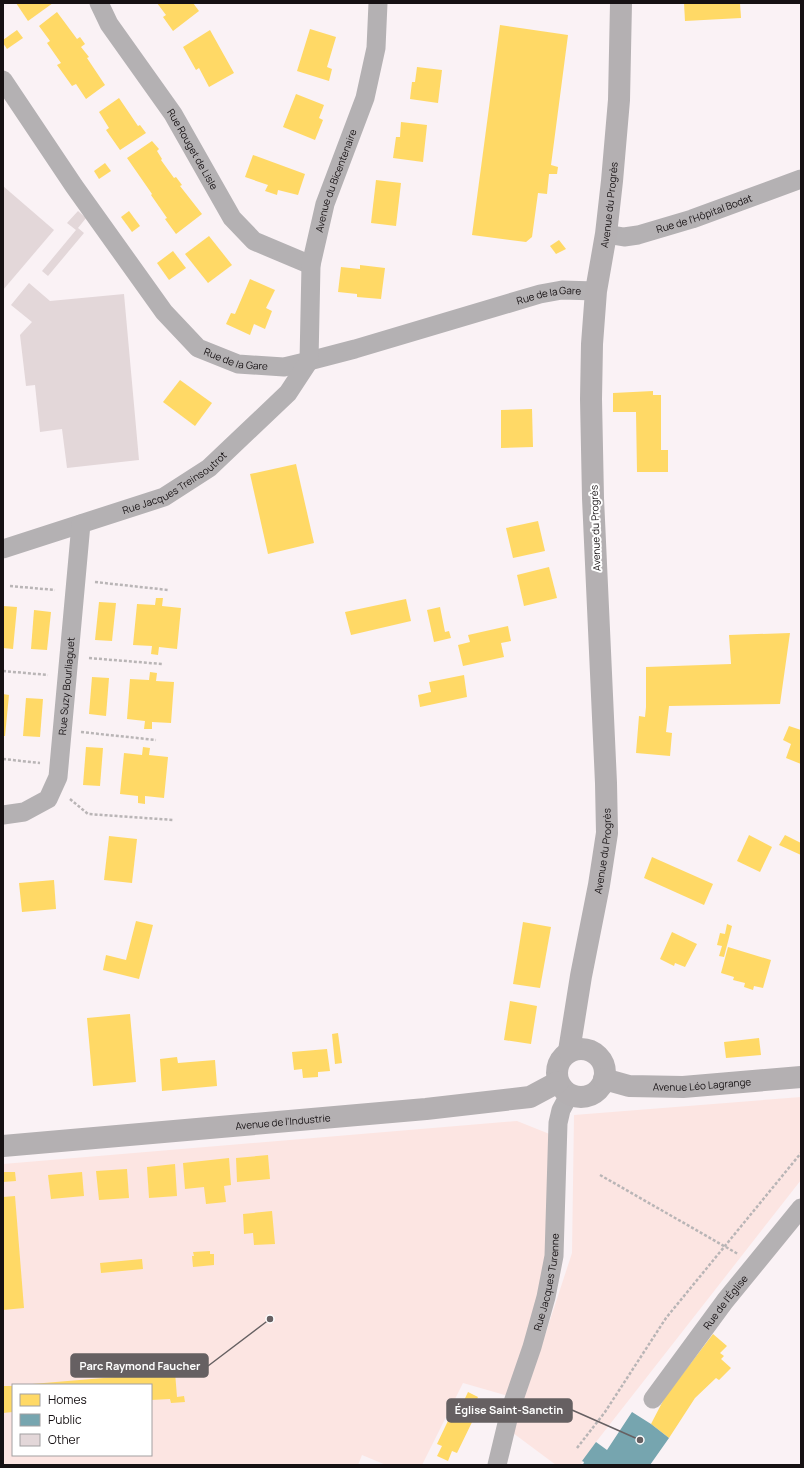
<svg xmlns="http://www.w3.org/2000/svg" width="804" height="1468" viewBox="0 0 804 1468" font-family="Manrope,sans-serif">
<style>
.green{fill:#fce5e2;fill-rule:evenodd}
.homes{fill:#ffd966}
.public{fill:#76a5af}
.building{fill:#e3d7d9}
.lines{fill:none;stroke-linecap:round;stroke-linejoin:round}
.path{stroke:#b9b5b6;stroke-width:2.5;stroke-dasharray:3 2;stroke-linecap:butt}
.street{stroke:#b4b1b3;stroke-width:19}
.secondary{stroke:#b4b0b2;stroke-width:22}
.labels{text-anchor:middle;stroke-width:4;stroke-linejoin:round;paint-order:stroke}
.street-label{font-size:10px;fill:#161113;stroke:#fff}
.leader{fill:none;stroke:#666062;stroke-width:1.5}
.callout-dot{fill:#666062;stroke:#fff;stroke-width:1.5}
.callout{fill:#666062;stroke:#666062;stroke-width:1.5}
.callout-label{font-size:11px;text-anchor:middle;font-weight:bold;fill:#fff}
</style>
<rect width="100%" height="100%" fill="#faf2f5"/>
<g class="green">
<polygon points="801,1097 801,1180 596,1442 580,1465 556,1465 513,1433 572,1253 574,1115"/>
<path d="M 517,1121 L 557,1137 L 554,1256 L 515,1398 L 463,1383 L 422,1465 L 386,1465 L 362,1455 L 358,1465 L 3,1465 L 3,1164 ZM 13,1385 L 151,1385 L 151,1455 L 13,1455 Z"/>
</g>
<g class="homes">
<polygon points="16,3 53,3 28,21"/>
<polygon points="157,3 193,3 199,11 173,31 163,17 166,15"/>
<polygon points="684,3 740,3 741,18 685,21"/>
<polygon points="57,12 77,39 80,37 85,44 81,47 89,57 87,58 105,85 86,99 76,84 72,86 57,65 61,63 47,43 50,41 39,26"/>
<polygon points="500,25 568,35 551,165 558,167 557,174 549,174 547,194 538,193 532,237 526,242 472,235"/>
<polygon points="310,29 336,37 327,67 332,69 329,81 297,71"/>
<polygon points="17,30 23,38 7,49 3,43 3,40"/>
<polygon points="210,30 234,73 209,87 199,68 196,70 183,47"/>
<polygon points="417,67 442,70 438,103 410,99 412,82 415,82"/>
<polygon points="296,94 324,105 319,118 323,120 315,140 283,127"/>
<polygon points="119,98 138,126 140,125 146,133 120,150 106,130 109,128 99,112"/>
<polygon points="401,122 427,125 423,162 393,158 396,137 400,137"/>
<polygon points="152,141 159,149 157,151 162,159 161,160 174,178 176,177 182,185 180,186 202,214 176,234 165,219 167,218 151,195 152,194 127,158"/>
<polygon points="253,155 305,174 298,195 278,190 277,195 265,191 268,185 245,177"/>
<polygon points="105,163 111,171 99,179 94,171"/>
<polygon points="376,180 401,183 396,226 371,223"/>
<polygon points="129,211 140,226 132,232 121,217"/>
<polygon points="209,236 232,265 208,283 185,254"/>
<polygon points="559,240 566,249 556,254 550,246"/>
<polygon points="173,251 186,268 169,280 157,263"/>
<polygon points="360,265 385,268 381,299 357,297 357,294 338,292 341,267 360,269"/>
<polygon points="250,279 275,290 266,308 272,311 265,329 254,324 250,335 226,324 231,313 235,314"/>
<polygon points="180,380 212,403 195,426 163,402"/>
<polygon points="653,391 653,395 661,395 661,450 668,450 668,472 637,472 636,412 613,412 613,393"/>
<polygon points="532,409 533,447 501,448 501,410"/>
<polygon points="296,464 314,543 268,554 250,474"/>
<polygon points="538,521 545,551 513,558 506,528"/>
<polygon points="549,567 557,598 524,606 517,575"/>
<polygon points="156,598 163,598 162,606 181,608 177,649 159,647 158,655 151,654 152,646 133,645 137,604 155,605"/>
<polygon points="406,599 411,621 351,635 345,612"/>
<polygon points="99,602 116,603 112,641 95,640"/>
<polygon points="3,606 17,607 13,649 3,648"/>
<polygon points="440,607 445,632 449,631 451,638 434,642 427,610"/>
<polygon points="34,610 51,612 47,650 31,649"/>
<polygon points="508,626 511,641 501,643 504,657 463,666 458,645 470,642 468,635"/>
<polygon points="790,633 780,704 669,706 666,732 672,733 670,756 636,753 639,716 645,717 646,707 646,667 731,664 729,635"/>
<polygon points="150,672 157,673 156,681 174,682 171,723 152,722 152,729 144,729 145,721 127,719 130,679 149,680"/>
<polygon points="464,675 467,697 420,707 418,695 431,692 429,682"/>
<polygon points="92,677 109,678 106,716 89,714"/>
<polygon points="3,694 9,695 5,736 3,736"/>
<polygon points="26,698 43,699 40,737 23,736"/>
<polygon points="789,726 801,730 801,764 786,758 791,744 783,740"/>
<polygon points="86,747 103,748 100,786 83,785"/>
<polygon points="143,747 150,748 149,755 168,757 164,798 145,796 145,804 138,803 138,796 120,794 124,753 142,755"/>
<polygon points="749,835 772,847 760,872 737,861"/>
<polygon points="785,835 801,843 801,855 779,845"/>
<polygon points="109,836 137,839 132,883 104,880"/>
<polygon points="652,857 713,884 704,905 644,878"/>
<polygon points="54,880 56,909 22,912 19,883"/>
<polygon points="136,921 153,925 139,979 103,970 106,955 126,960"/>
<polygon points="523,922 551,927 540,988 513,984"/>
<polygon points="727,924 732,926 724,957 719,956 722,946 717,945 720,933 725,934"/>
<polygon points="672,932 697,944 685,967 675,963 674,966 660,959"/>
<polygon points="728,947 771,960 763,988 754,986 753,990 744,987 745,983 733,980 734,977 721,973"/>
<polygon points="510,1001 537,1006 531,1044 504,1040"/>
<polygon points="130,1014 136,1082 93,1086 87,1018"/>
<polygon points="338,1033 342,1063 335,1064 332,1034"/>
<polygon points="759,1038 761,1055 726,1058 724,1042"/>
<polygon points="327,1049 330,1071 318,1072 318,1077 303,1078 302,1069 294,1070 292,1052"/>
<polygon points="177,1057 178,1063 215,1060 217,1086 162,1091 160,1059"/>
<polygon points="268,1155 270,1179 237,1182 236,1158"/>
<polygon points="229,1158 231,1185 224,1186 226,1202 206,1204 204,1187 185,1189 183,1163"/>
<polygon points="175,1164 177,1196 149,1198 147,1167"/>
<polygon points="127,1169 129,1198 99,1200 96,1171"/>
<polygon points="3,1172 15,1172 16,1181 3,1182"/>
<polygon points="82,1172 84,1196 51,1199 48,1175"/>
<polygon points="15,1196 24,1308 3,1310 3,1197"/>
<polygon points="272,1211 275,1244 254,1245 253,1233 244,1234 243,1214"/>
<polygon points="210,1251 210,1254 214,1254 214,1265 193,1267 192,1256 194,1256 193,1252"/>
<polygon points="142,1259 143,1269 101,1273 100,1263"/>
<polygon points="713,1334 727,1346 720,1353 724,1356 721,1359 731,1368 719,1380 716,1378 695,1398 669,1438 651,1424 665,1397"/>
<polygon points="175,1372 177,1397 184,1396 185,1402 171,1403 170,1399 151,1400 151,1385 33,1385 32,1384"/>
<polygon points="3,1386 13,1386 13,1412 3,1413"/>
<polygon points="468,1392 478,1397 470,1414 475,1416 457,1453 452,1451 448,1461 437,1456 442,1446 437,1444 455,1406 460,1409"/>
</g>
<polygon class="public" points="632,1412 651,1424 669,1438 650,1465 583,1465 584,1462 582,1461 596,1442 607,1450"/>
<g class="building">
<polygon points="3,186 54,230 3,290"/>
<polygon points="78,211 86,218 78,228 84,233 48,276 42,271 76,230 67,223"/>
<polygon points="29,283 50,301 124,294 139,460 67,468 62,429 40,432 35,385 26,386 20,335 32,322 11,305"/>
</g>
<g class="lines">
<g class="path">
<polyline points="95,582 168,590"/>
<polyline points="10,586 55,590"/>
<polyline points="89,658 162,664"/>
<polyline points="3,671 48,675"/>
<polyline points="81,732 156,740"/>
<polyline points="3,759 40,763"/>
<polyline points="70,799 88,814 174,820"/>
<polyline points="600,1175 738,1254"/>
<polyline points="577,1448 605,1412 666,1318 801,1153"/>
</g>
<g class="street">
<path id="s1" d="M 99,3 L 109,24 L 173,114 L 232,218 L 254,241 L 311,265"/>
<path id="s2" d="M 3,80 L 74,186 L 164,312 L 198,348 L 238,364 L 284,367 L 309,361 L 355,349 L 540,294 L 562,290 L 596,291"/>
<path id="s3" d="M 606,234 L 624,237 L 638,235 L 692,219 L 801,179"/>
<path id="s4" d="M 3,549 L 164,497 L 209,468 L 288,393 L 309,361 L 311,265 L 325,204 L 365,98 L 376,48 L 378,3"/>
<path id="s5" d="M 3,815 L 24,812 L 48,799 L 58,777 L 81,524"/>
<path id="s6" d="M 653,1399 L 725,1301 L 801,1208"/>
<path id="s7" d="M 497,1465 L 510,1411 L 532,1347 L 546,1297 L 554,1256 L 558,1123 L 561,1110 L 569,1095"/>
</g>
<g class="secondary">
<circle cx="581" cy="1073" r="24"/>
<path id="s8" d="M 569,1051 L 581,976 L 599,885 L 607,833 L 606,783 L 593,498 L 591,399 L 592,344 L 596,291 L 606,234 L 612,181 L 619,100 L 621,3"/>
<path id="s9" d="M 604,1079 L 629,1086 L 683,1087 L 801,1077"/>
<path id="s10" d="M 3,1146 L 426,1109 L 530,1097 L 558,1082"/>
</g>
</g>
<g class="labels">
<g class="street-label">
<text dy="4" stroke="none"><textPath href="#s1" startOffset="174">Rue Rouget de Lisle</textPath></text>
<text dy="4" stroke="none"><textPath href="#s4" startOffset="554">Avenue du Bicentenaire</textPath></text>
<text dy="4" stroke="none"><textPath href="#s8" startOffset="851">Avenue du Progrès</textPath></text>
<text dy="4" stroke="none"><textPath href="#s3" startOffset="102">Rue de l'Hôpital Bodat</textPath></text>
<text dy="4" stroke="none"><textPath href="#s2" startOffset="696">Rue de la Gare</textPath></text>
<text dy="4" stroke="none"><textPath href="#s2" startOffset="372">Rue de la Gare</textPath></text>
<text dy="4" stroke="none"><textPath href="#s4" startOffset="185">Rue Jacques Treinsoutrot</textPath></text>
<text transform="translate(595 528) rotate(-92)" y="4">Avenue du Progrès</text>
<text dy="4" stroke="none"><textPath href="#s5" startOffset="164">Rue Suzy Bourliaguet</textPath></text>
<text dy="4" stroke="none"><textPath href="#s8" startOffset="203">Avenue du Progrès</textPath></text>
<text dy="4" stroke="none"><textPath href="#s9" startOffset="99">Avenue Léo Lagrange</textPath></text>
<text dy="4" stroke="none"><textPath href="#s10" startOffset="281">Avenue de l'Industrie</textPath></text>
<text dy="4" stroke="none"><textPath href="#s7" startOffset="190">Rue Jacques Turenne</textPath></text>
<text dy="4" stroke="none"><textPath href="#s6" startOffset="121">Rue de l'Église</textPath></text>
</g>
</g>
<path class="leader" d="M270 1319L208 1366M640 1440L572 1410"/>
<g class="callout-dot">
<circle cx="270" cy="1319" r="4"/>
<circle cx="640" cy="1440" r="4"/>
</g>
<g class="callout">
<rect x="71" y="1354" width="137" height="23" rx="4"/>
<rect x="447" y="1399" width="125" height="23" rx="4"/>
</g>
<g class="callout-label">
<text x="140" y="1370">Parc Raymond Faucher</text>
<text x="509" y="1414">Église Saint-Sanctin</text>
</g>
<rect width="804" height="1468" fill="none" stroke="#161113" stroke-width="8"/>
<rect x="12" y="1384" width="140" height="72" fill="#ffffff" stroke="#a2a0a1"/>
<rect x="20" y="1394" width="20" height="12" fill="#ffd966" stroke="#a2a0a1"/>
<text x="48" y="1404" font-size="12" fill="#161113">Homes</text>
<rect x="20" y="1414" width="20" height="12" fill="#76a5af" stroke="#a2a0a1"/>
<text x="48" y="1424" font-size="12" fill="#161113">Public</text>
<rect x="20" y="1434" width="20" height="12" fill="#e3d7d9" stroke="#a2a0a1"/>
<text x="48" y="1444" font-size="12" fill="#161113">Other</text>
</svg>
